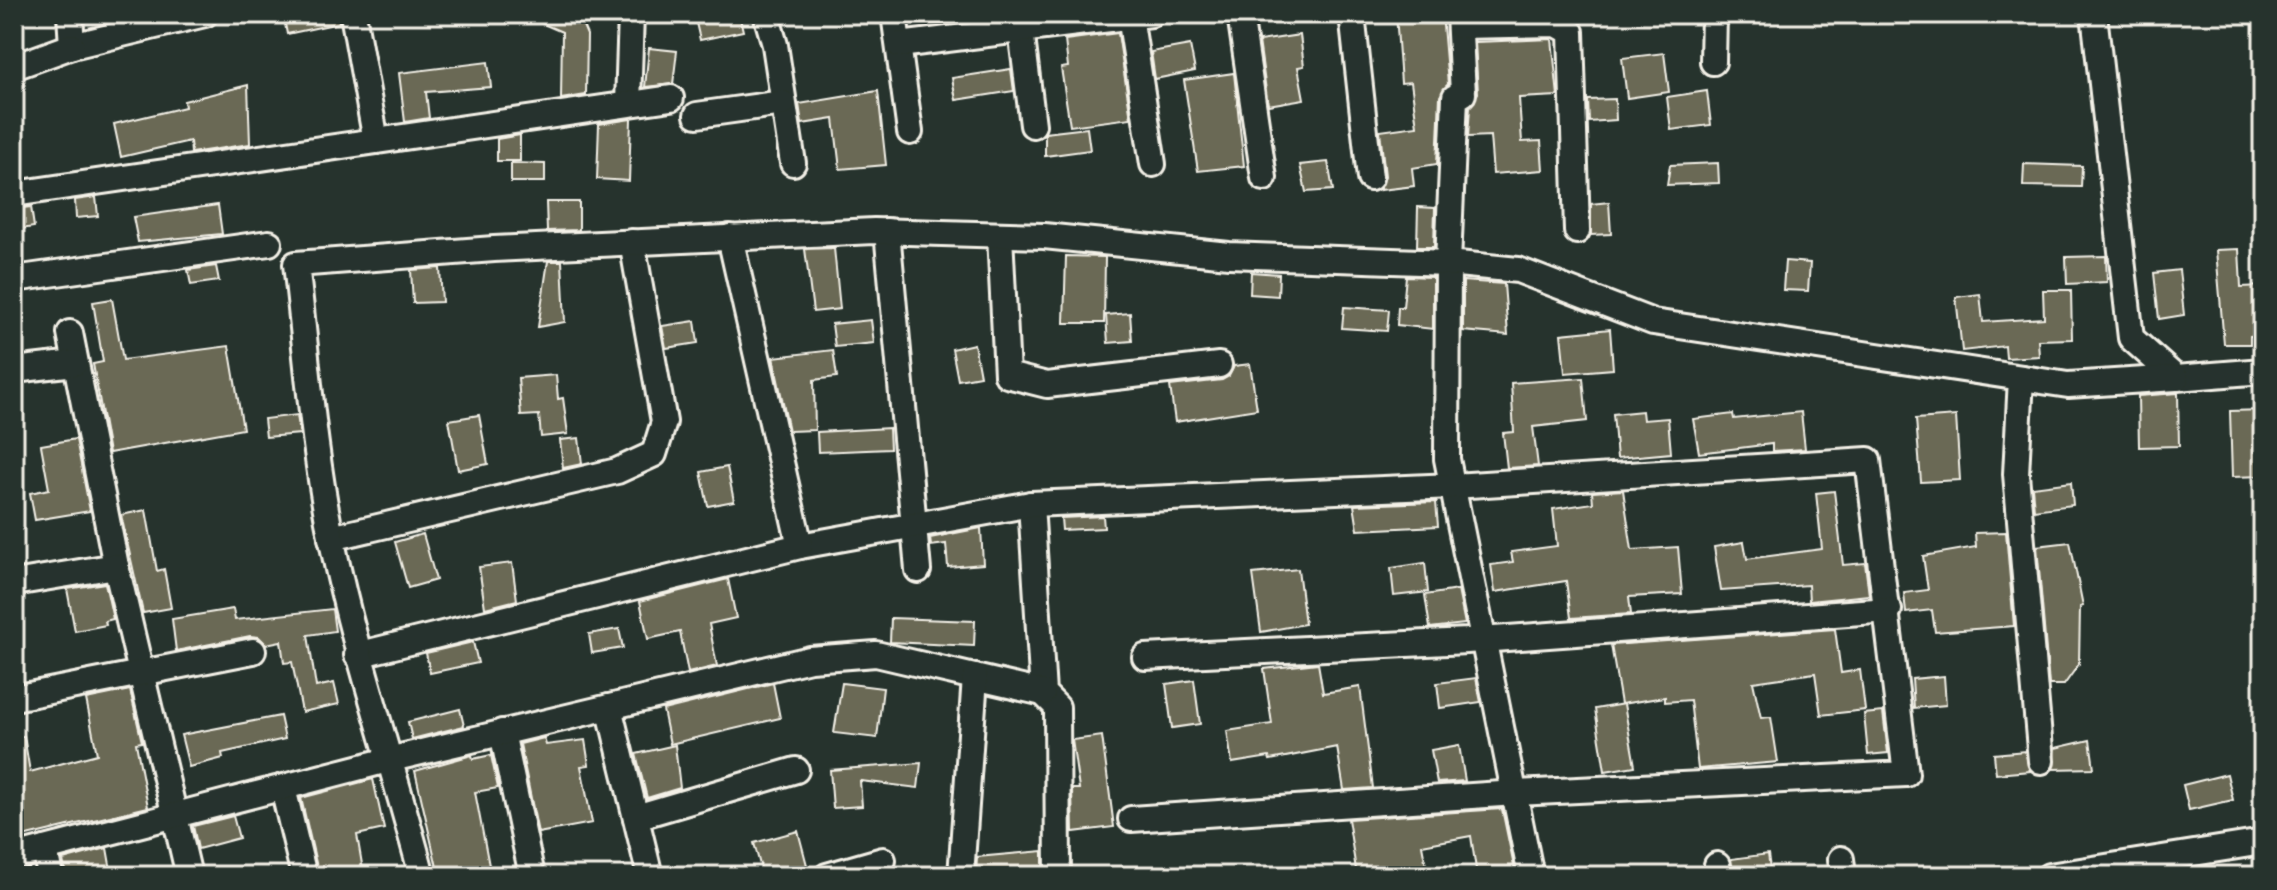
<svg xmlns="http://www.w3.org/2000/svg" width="2277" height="890" viewBox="0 0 2277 890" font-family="'Architects Daughter',sans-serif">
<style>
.building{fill:#6a6954;stroke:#f4f1e8;stroke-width:2}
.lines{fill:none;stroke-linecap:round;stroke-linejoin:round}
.minor-casing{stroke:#f4f1e8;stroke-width:30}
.minor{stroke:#26332d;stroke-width:24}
</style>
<rect width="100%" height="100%" fill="#26332d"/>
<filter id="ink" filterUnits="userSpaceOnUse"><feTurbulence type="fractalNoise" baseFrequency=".0125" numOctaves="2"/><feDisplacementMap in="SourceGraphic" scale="16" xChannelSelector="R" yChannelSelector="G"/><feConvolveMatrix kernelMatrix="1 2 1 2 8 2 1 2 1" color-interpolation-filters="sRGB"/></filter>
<g filter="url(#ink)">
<g class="building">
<polygon points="283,14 338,14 339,23 287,34"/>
<polygon points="520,14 578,14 587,35 586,95 561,99 562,32"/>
<polygon points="694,14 739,14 743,31 700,40"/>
<polygon points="1396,14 1442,14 1448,84 1440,96 1437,164 1412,168 1414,186 1380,190 1385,176 1380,131 1417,126 1411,82 1401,83"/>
<polygon points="1118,33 1131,118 1070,126 1061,68 1068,67 1065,40"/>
<polygon points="1300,35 1304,66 1298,67 1304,99 1268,105 1259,41"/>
<polygon points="1552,39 1558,96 1519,98 1522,142 1541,141 1543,170 1493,174 1490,136 1468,137 1470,107 1478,93 1475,42"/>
<polygon points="1190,45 1195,71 1155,79 1151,52"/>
<polygon points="649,48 677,51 673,84 645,87"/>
<polygon points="1664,53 1669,92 1627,98 1622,58"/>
<polygon points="488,62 491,87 426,92 429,118 405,122 399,73"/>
<polygon points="1011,69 1014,91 956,100 952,78"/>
<polygon points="1234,73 1244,166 1198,171 1184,80"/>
<polygon points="248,85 250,144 191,153 190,141 121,157 114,124 185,107 184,101"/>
<polygon points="878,91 886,165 840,169 834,119 802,124 799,104"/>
<polygon points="1707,91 1711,125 1671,130 1667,97"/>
<polygon points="1615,99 1616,120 1589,122 1588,100"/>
<polygon points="631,119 629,181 597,179 599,124"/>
<polygon points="1087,128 1090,150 1045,156 1045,133"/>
<polygon points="520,135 520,161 497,161 497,139"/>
<polygon points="1328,162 1333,190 1306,192 1300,165"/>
<polygon points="511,163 545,164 545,182 511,182"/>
<polygon points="1718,163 1719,183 1667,185 1670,165"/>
<polygon points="2024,164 2082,166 2081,187 2023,186"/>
<polygon points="96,197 98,216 76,218 75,200"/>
<polygon points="546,202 579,202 579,230 547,231"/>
<polygon points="1609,202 1611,234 1591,235 1591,204"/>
<polygon points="218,205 222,234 138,242 133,217"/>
<polygon points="31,207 34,227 14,230 14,209"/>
<polygon points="1418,207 1435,208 1434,247 1417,247"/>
<polygon points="834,248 840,309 813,312 805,249"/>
<polygon points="2239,249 2241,287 2263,286 2263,335 2250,336 2250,344 2224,344 2216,250"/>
<polygon points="1066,256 1105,257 1104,323 1064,323"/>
<polygon points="2106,256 2107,282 2067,284 2066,257"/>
<polygon points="548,261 562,261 565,322 538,327"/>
<polygon points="1785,261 1810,263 1808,291 1783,290"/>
<polygon points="216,266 219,281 191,285 188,270"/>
<polygon points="440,268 442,302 413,303 411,270"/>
<polygon points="2179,270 2184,315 2159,319 2154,273"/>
<polygon points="1251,272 1279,274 1278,296 1250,294"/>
<polygon points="1406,276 1433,277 1433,329 1397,325 1398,307 1403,307"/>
<polygon points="1463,281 1504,284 1508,335 1463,331"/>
<polygon points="2043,290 2071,290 2072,339 2038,340 2039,356 2006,358 2005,346 1962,351 1956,297 1980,294 1983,322 2044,318"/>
<polygon points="112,299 123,360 229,346 243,429 109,453 93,364 103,362 93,302"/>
<polygon points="1344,307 1389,310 1387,331 1342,328"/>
<polygon points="1130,313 1132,341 1108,343 1106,315"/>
<polygon points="871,320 874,343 835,347 832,324"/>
<polygon points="695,321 698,343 666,348 662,326"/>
<polygon points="1610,329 1613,369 1565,373 1561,334"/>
<polygon points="974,344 980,376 958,380 952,349"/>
<polygon points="833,350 837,377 814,380 815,430 789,431 773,357"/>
<polygon points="1250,364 1257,409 1175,422 1170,386 1222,380 1229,376 1234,366"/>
<polygon points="556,375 558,399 563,398 568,434 541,437 539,415 521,416 518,378"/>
<polygon points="1583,378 1587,421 1533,427 1538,466 1507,468 1503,433 1514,432 1511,383"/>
<polygon points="2178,393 2179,446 2139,447 2138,396"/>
<polygon points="2263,410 2263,476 2232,477 2230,411"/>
<polygon points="1642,411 1643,420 1668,418 1671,453 1617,458 1613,414"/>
<polygon points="1801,412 1805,449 1772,451 1772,444 1699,453 1693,419 1733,414 1734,419"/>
<polygon points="297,415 300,434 266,437 264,419"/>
<polygon points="479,415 488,464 458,470 449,420"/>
<polygon points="1956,416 1960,480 1921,482 1916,419"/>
<polygon points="889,428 890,449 818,452 817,432"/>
<polygon points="579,438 582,464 563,468 560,440"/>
<polygon points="76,439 90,511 35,520 30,493 49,489 41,445"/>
<polygon points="727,467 734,501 708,506 701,472"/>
<polygon points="2071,482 2073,505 2034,510 2032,487"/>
<polygon points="1623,490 1632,550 1678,547 1682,594 1629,597 1631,614 1571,618 1566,581 1495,592 1491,565 1513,562 1511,552 1557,546 1553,509 1593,503 1592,492"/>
<polygon points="1834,491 1843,565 1865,563 1869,595 1809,601 1808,585 1721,591 1714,547 1744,542 1747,559 1822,549 1816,493"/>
<polygon points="1436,502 1438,526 1358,530 1354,505"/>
<polygon points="146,510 157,571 164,569 171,608 143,613 121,515"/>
<polygon points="1103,516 1104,528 1062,530 1061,518"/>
<polygon points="981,528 983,564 948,567 946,544 931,546 930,538"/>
<polygon points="2006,532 2014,626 1935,632 1932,610 1906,613 1904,593 1928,590 1923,556 1976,547 1975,533"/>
<polygon points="423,534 436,580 408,588 395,542"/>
<polygon points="2070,542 2083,606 2080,607 2079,664 2064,685 2049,685 2037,546"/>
<polygon points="512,563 517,600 485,608 479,567"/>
<polygon points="1425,563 1428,592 1394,596 1391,568"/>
<polygon points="1298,569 1305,624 1261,632 1253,574"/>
<polygon points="728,579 736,618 709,624 717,666 688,673 680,632 648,639 640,601"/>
<polygon points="105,583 113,619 105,621 106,625 75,631 67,589"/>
<polygon points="1458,590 1465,624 1430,628 1425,595"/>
<polygon points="233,609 235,620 332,609 335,631 308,635 316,687 334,683 339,704 302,712 292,662 284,663 281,641 266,644 259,637 250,636 176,651 172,619"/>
<polygon points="891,618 975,621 974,646 890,642"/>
<polygon points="619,629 623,648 592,653 589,634"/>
<polygon points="1835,629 1841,673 1860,670 1865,710 1821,715 1815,673 1753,682 1761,718 1771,717 1778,762 1698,769 1690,700 1665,702 1665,697 1621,704 1611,645"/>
<polygon points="473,642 478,663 430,673 426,653"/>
<polygon points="1318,663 1323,693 1360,687 1373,788 1344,790 1337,747 1270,760 1269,757 1232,763 1227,731 1272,724 1264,669"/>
<polygon points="1944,676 1946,705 1914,708 1912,679"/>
<polygon points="1476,678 1481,702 1440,708 1437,683"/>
<polygon points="1194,680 1200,724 1172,728 1166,684"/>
<polygon points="773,683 780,718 670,744 663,710"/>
<polygon points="842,683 883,688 877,738 834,733"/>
<polygon points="130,690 142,742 136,743 148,807 14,839 14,737 24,736 30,772 97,754 86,699"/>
<polygon points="1624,704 1635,766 1605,771 1595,709"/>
<polygon points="460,709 464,726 412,739 408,722"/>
<polygon points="1883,712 1888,753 1868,755 1864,714"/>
<polygon points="280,716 285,739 222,753 223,758 189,767 181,735"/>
<polygon points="1102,736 1114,827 1073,832 1072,789 1079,789 1072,740"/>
<polygon points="544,738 546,745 585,740 589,765 581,766 592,823 538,833 520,744"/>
<polygon points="2090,740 2094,768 2053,769 2055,748"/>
<polygon points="675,745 680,788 647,798 636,754"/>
<polygon points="1459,745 1465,781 1437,783 1431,750"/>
<polygon points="2025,751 2030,771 1996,774 1994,754"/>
<polygon points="472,755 473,759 491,755 498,788 475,792 491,876 439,876 415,771"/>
<polygon points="921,763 918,788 860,781 862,806 833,808 830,770"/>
<polygon points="2227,774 2233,800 2189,810 2183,785"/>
<polygon points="373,779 384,829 357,835 364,876 319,876 301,798"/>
<polygon points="1502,809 1516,876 1477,876 1471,836 1422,845 1428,876 1357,876 1348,819"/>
<polygon points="233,816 239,838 198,849 193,826"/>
<polygon points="798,831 808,869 783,876 763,876 754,843"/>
<polygon points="107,848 112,876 66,876 63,860"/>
<polygon points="1043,851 1043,874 976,876 977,857"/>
<polygon points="1768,854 1771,876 1734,876 1731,859"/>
</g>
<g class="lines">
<g class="minor-casing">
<g id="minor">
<polyline points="70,14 72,46 205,14"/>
<polyline points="353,14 376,141"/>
<polyline points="766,14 775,45 793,163"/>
<polyline points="894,14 910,132"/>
<polyline points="1240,14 1264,178"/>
<polyline points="1352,14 1370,178"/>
<polyline points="1459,14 1463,94 1455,97 1448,263 1447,459 1531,876"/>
<polyline points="2094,14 2131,338 2176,378 2263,371"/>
<polyline points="1130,16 1153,164"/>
<polyline points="1460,26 1557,24 1571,32 1577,231"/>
<polyline points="1021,30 1033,125"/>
<polyline points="899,45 1151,14"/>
<polyline points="1713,62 1714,14"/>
<polyline points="14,67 72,46"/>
<polyline points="628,104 631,14"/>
<polyline points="697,115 783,103"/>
<polyline points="14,194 671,98"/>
<polyline points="887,231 918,570"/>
<polyline points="1000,235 1007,375 1047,385 1219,365"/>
<polyline points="14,279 269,243"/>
<polyline points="70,333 116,566 189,876"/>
<polyline points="14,370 75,363"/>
<polyline points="2021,378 2016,474 2041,761"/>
<polyline points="1031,504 1043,693 1057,707 1058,876"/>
<polyline points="331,538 617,471 654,454 664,422 632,242"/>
<polyline points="800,546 1031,504 1453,486 1868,460 1906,774 1516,793 1131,819"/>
<polyline points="14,583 116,566"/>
<polyline points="357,655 800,546 730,237"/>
<polyline points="1145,657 1467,641 1889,610"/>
<polyline points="14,698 253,651"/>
<polyline points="609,707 650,876"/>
<polyline points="502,732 532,876"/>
<polyline points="283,788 304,876"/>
<polyline points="636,817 796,770"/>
<polyline points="45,849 50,876"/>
<polyline points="14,857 392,759 810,659 876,654 1043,693"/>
<polyline points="1841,859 1843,876"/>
<polyline points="1717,865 1719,876"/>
<path d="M 422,876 C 393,764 355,655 332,541 C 313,451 307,356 296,264 L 494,249 L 874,231 L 1044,236 L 1229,255 L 1448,263 L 1518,270 L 1653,322 L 2068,385 L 2176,378"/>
<polyline points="827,876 883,860"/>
<polyline points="961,876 975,677"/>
<polyline points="2049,876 2263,842"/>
</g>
</g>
<use href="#minor" class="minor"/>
</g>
</g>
<rect width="2277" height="890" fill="none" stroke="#26332d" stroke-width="48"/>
<rect x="24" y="24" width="2229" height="842" fill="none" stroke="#f4f1e8" stroke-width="3" filter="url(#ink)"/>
</svg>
